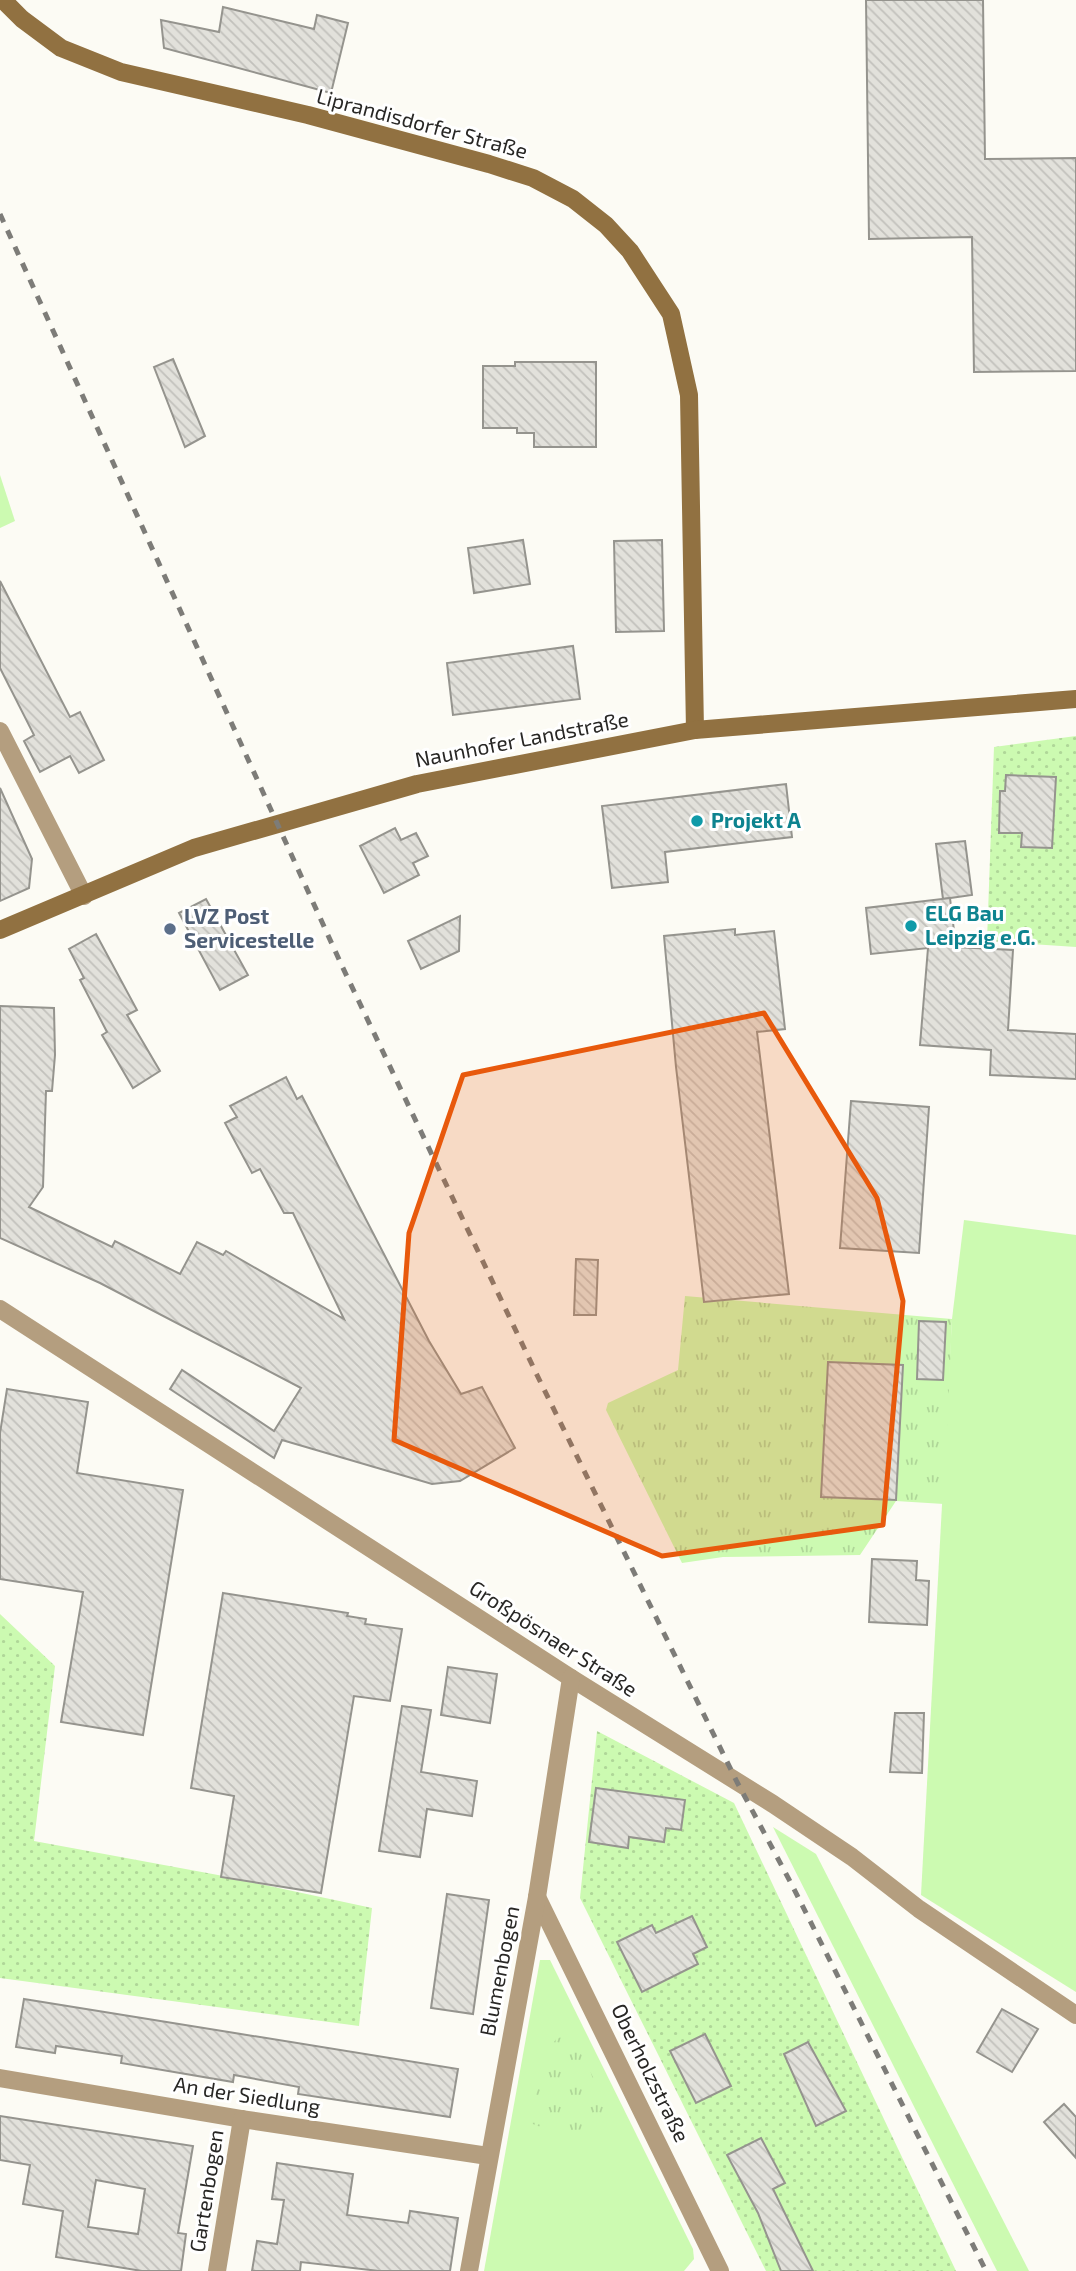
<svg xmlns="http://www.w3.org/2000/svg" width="1076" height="2271" viewBox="0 0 1076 2271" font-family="'Exo 2',sans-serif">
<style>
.grass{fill:#ccfab1}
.park{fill:url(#park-tufts)}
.garden{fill:url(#garden-dots)}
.building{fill:url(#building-back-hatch);stroke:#95948e;stroke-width:2;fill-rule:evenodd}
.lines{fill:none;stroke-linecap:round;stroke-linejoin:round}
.street{stroke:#b49e7f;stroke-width:18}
.secondary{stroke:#917141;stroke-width:18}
.rail{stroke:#7d7c78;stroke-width:5;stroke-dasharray:9 9;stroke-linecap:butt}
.marked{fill:#e8590c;fill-opacity:0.2;stroke:#e8590c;stroke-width:5;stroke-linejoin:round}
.culture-dot{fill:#0f9aa8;stroke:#fff;stroke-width:2.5}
.service-dot{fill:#5c6f8a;stroke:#fff;stroke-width:2.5}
.labels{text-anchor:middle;stroke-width:6;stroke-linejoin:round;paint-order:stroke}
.street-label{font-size:21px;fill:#282725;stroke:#fff}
.culture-label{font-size:21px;font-weight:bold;fill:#0d838f;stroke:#fff;text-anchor:start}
.service-label{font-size:21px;font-weight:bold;fill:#4e5e75;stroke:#fff;text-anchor:start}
</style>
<defs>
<pattern id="park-tufts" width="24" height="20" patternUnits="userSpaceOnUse" patternTransform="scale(1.75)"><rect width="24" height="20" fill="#ccfab1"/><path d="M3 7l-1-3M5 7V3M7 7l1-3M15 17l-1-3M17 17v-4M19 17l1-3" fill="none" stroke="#afd698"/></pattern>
<pattern id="garden-dots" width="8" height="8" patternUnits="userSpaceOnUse" patternTransform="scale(1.75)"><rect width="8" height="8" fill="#ccfab1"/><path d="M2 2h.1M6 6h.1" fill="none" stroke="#afd698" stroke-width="1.8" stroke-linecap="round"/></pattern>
<pattern id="building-back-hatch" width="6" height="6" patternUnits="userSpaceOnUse" patternTransform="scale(1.75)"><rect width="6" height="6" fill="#e2e1db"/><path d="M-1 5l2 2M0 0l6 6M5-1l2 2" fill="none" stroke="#c2c1bc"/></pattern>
</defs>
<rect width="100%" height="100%" fill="#fcfbf4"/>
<g class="grass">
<polygon points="0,475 15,521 0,528"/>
<polygon points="964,1220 1076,1235 1076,1992 921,1895 952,1319"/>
<polygon points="773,1827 816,1854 1029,2271 997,2271"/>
<polygon points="540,1960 550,1960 693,2249 694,2259 684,2271 484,2271"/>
</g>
<g class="park">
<polygon points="685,1296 952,1319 944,1504 896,1501 860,1555 723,1557 682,1563 606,1410 608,1403 678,1370"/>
<path d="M 566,2037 L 575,2042 L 614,2118 C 602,2133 545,2134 530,2122 L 544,2055 L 557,2038 Z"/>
</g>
<g class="garden">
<polygon points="1076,736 1076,947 987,941 994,747"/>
<polygon points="0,1614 55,1666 34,1841 218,1875 372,1908 359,2026 0,1978"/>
<polygon points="597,1731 734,1803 956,2271 766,2271 580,1898"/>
</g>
<g class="building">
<polygon points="866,0 983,0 985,159 1076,158 1076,371 974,372 972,237 869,239"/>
<polygon points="223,7 314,29 317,15 348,23 331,93 164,48 161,20 219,32"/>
<polygon points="173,359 205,436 185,447 154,367"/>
<polygon points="515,362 596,362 596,447 534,447 534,433 517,433 517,428 483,428 483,366 515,366"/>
<polygon points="523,540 530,584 474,593 468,548"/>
<polygon points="662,540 664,631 616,632 614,541"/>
<polygon points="0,581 70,717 80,712 104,760 79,773 70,756 40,772 24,741 34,735 0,668"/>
<polygon points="573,646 580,699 453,715 447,663"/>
<polygon points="1006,775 1056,777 1052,848 1021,847 1022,833 999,833 1000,791 1005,791"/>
<polygon points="786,784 792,837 665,852 668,882 612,888 602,806"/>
<polygon points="0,788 32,859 29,888 0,901"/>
<polygon points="395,828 401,840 416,833 428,856 413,863 419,875 384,893 360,846"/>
<polygon points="965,841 972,895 943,899 936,844"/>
<polygon points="950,898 956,947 1013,950 1008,1030 1076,1034 1076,1079 990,1075 991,1050 920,1045 928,948 871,954 866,908"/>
<polygon points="206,899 248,975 220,990 179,913"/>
<polygon points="460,916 459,951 421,969 408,941"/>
<polygon points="735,929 735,935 774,931 785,1029 757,1032 789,1294 704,1302 676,1067 664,936"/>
<polygon points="96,934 137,1010 127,1015 160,1071 133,1088 102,1035 107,1032 80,980 84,978 69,949"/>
<polygon points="0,1006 54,1008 55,1055 52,1091 46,1091 43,1187 29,1207 112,1247 115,1241 180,1274 197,1242 223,1255 226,1251 344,1319 293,1213 284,1213 260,1169 252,1173 225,1123 237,1117 230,1106 286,1077 297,1099 302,1096 429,1341 461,1394 482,1387 515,1448 460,1481 432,1484 282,1440 274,1458 170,1389 182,1370 274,1431 301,1388 100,1283 0,1238"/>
<polygon points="851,1101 929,1107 919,1253 840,1248"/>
<polygon points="576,1259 598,1260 596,1315 574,1315"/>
<polygon points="919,1321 946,1322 943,1380 917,1379"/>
<polygon points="828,1362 903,1365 896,1500 821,1497"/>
<polygon points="7,1389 88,1402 77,1473 183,1490 143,1735 61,1722 83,1592 0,1579 0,1433"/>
<polygon points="872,1559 917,1561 916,1580 929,1581 927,1625 869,1622"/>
<polygon points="223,1593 348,1613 347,1616 366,1619 365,1624 402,1629 390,1701 354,1696 321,1893 221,1877 234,1796 191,1788"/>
<polygon points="448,1667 497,1674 490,1723 441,1715"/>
<polygon points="402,1706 431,1710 421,1772 477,1781 472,1816 427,1809 420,1857 379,1851"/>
<polygon points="895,1713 924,1713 922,1773 890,1772"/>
<polygon points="596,1788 685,1800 681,1830 666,1828 664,1842 629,1837 628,1848 589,1842"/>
<polygon points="447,1894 489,1900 473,2014 431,2008"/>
<polygon points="692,1916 707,1947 693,1954 698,1964 642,1992 617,1942 652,1925 656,1933"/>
<polygon points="24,1999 458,2069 450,2117 298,2094 299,2087 234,2075 233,2082 121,2063 122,2056 56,2046 55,2053 16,2047"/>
<polygon points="1002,2009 1038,2029 1012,2072 977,2052"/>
<polygon points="705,2034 731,2086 696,2103 670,2051"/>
<polygon points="808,2042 846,2111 816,2126 784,2054"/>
<polygon points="1064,2104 1076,2117 1076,2158 1044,2122"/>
<path d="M 0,2116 L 193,2146 L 178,2233 L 186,2234 L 181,2271 L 142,2271 L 56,2257 L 63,2211 L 23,2204 L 30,2165 L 0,2160 ZM 96,2180 L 145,2189 L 138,2234 L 88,2227 Z"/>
<polygon points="761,2138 785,2183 773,2189 813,2271 781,2271 758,2213 727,2155"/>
<polygon points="277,2163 353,2174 347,2215 408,2223 410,2211 458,2218 450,2271 379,2271 301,2262 300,2271 252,2271 257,2241 277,2244 284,2200 272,2199"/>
</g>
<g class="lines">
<g class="street">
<polyline points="0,731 84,896"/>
<polyline points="0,1309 571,1678 773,1804 852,1857 919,1909 1076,2015"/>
<polyline points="537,1897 720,2271"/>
<polyline points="0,2078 242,2119 488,2156"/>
<polyline points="217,2271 242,2119"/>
<polyline points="469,2271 537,1897 571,1678"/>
</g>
<g class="secondary">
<polyline points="3,0 22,19 61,48 121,72 308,115 489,164 533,178 573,199 606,225 630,251 671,314 689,395 695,730"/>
<polyline points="0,930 194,848 417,784 695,730 1076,699"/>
</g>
<polyline class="rail" points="0,214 342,966 537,1375 737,1782 792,1885 986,2271"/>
</g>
<path class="marked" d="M 764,1013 L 877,1198 L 903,1301 L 883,1525 L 662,1556 L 394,1440 L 409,1233 L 463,1075 Z"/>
<g class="culture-dot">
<circle cx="697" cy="821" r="7"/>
<circle cx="911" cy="926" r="7"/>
</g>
<circle class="service-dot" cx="170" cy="929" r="7"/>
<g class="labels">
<g class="street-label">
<text transform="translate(422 124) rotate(15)" y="7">Liprandisdorfer Straße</text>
<text transform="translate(522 740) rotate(-11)" y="7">Naunhofer Landstraße</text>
<text transform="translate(553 1639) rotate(33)" y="7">Großpösnaer Straße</text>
<text transform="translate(500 1971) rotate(-79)" y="7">Blumenbogen</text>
<text transform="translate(650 2073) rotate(64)" y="7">Oberholzstraße</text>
<text transform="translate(247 2096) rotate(9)" y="7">An der Siedlung</text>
<text transform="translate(207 2191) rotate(-81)" y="7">Gartenbogen</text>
</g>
<g class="culture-label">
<text x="711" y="828">Projekt A</text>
<text x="925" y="921">ELG Bau<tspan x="925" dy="24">Leipzig e.G.</tspan></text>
</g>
<g class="service-label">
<text x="184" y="924">LVZ Post<tspan x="184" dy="24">Servicestelle</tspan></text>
</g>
</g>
</svg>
